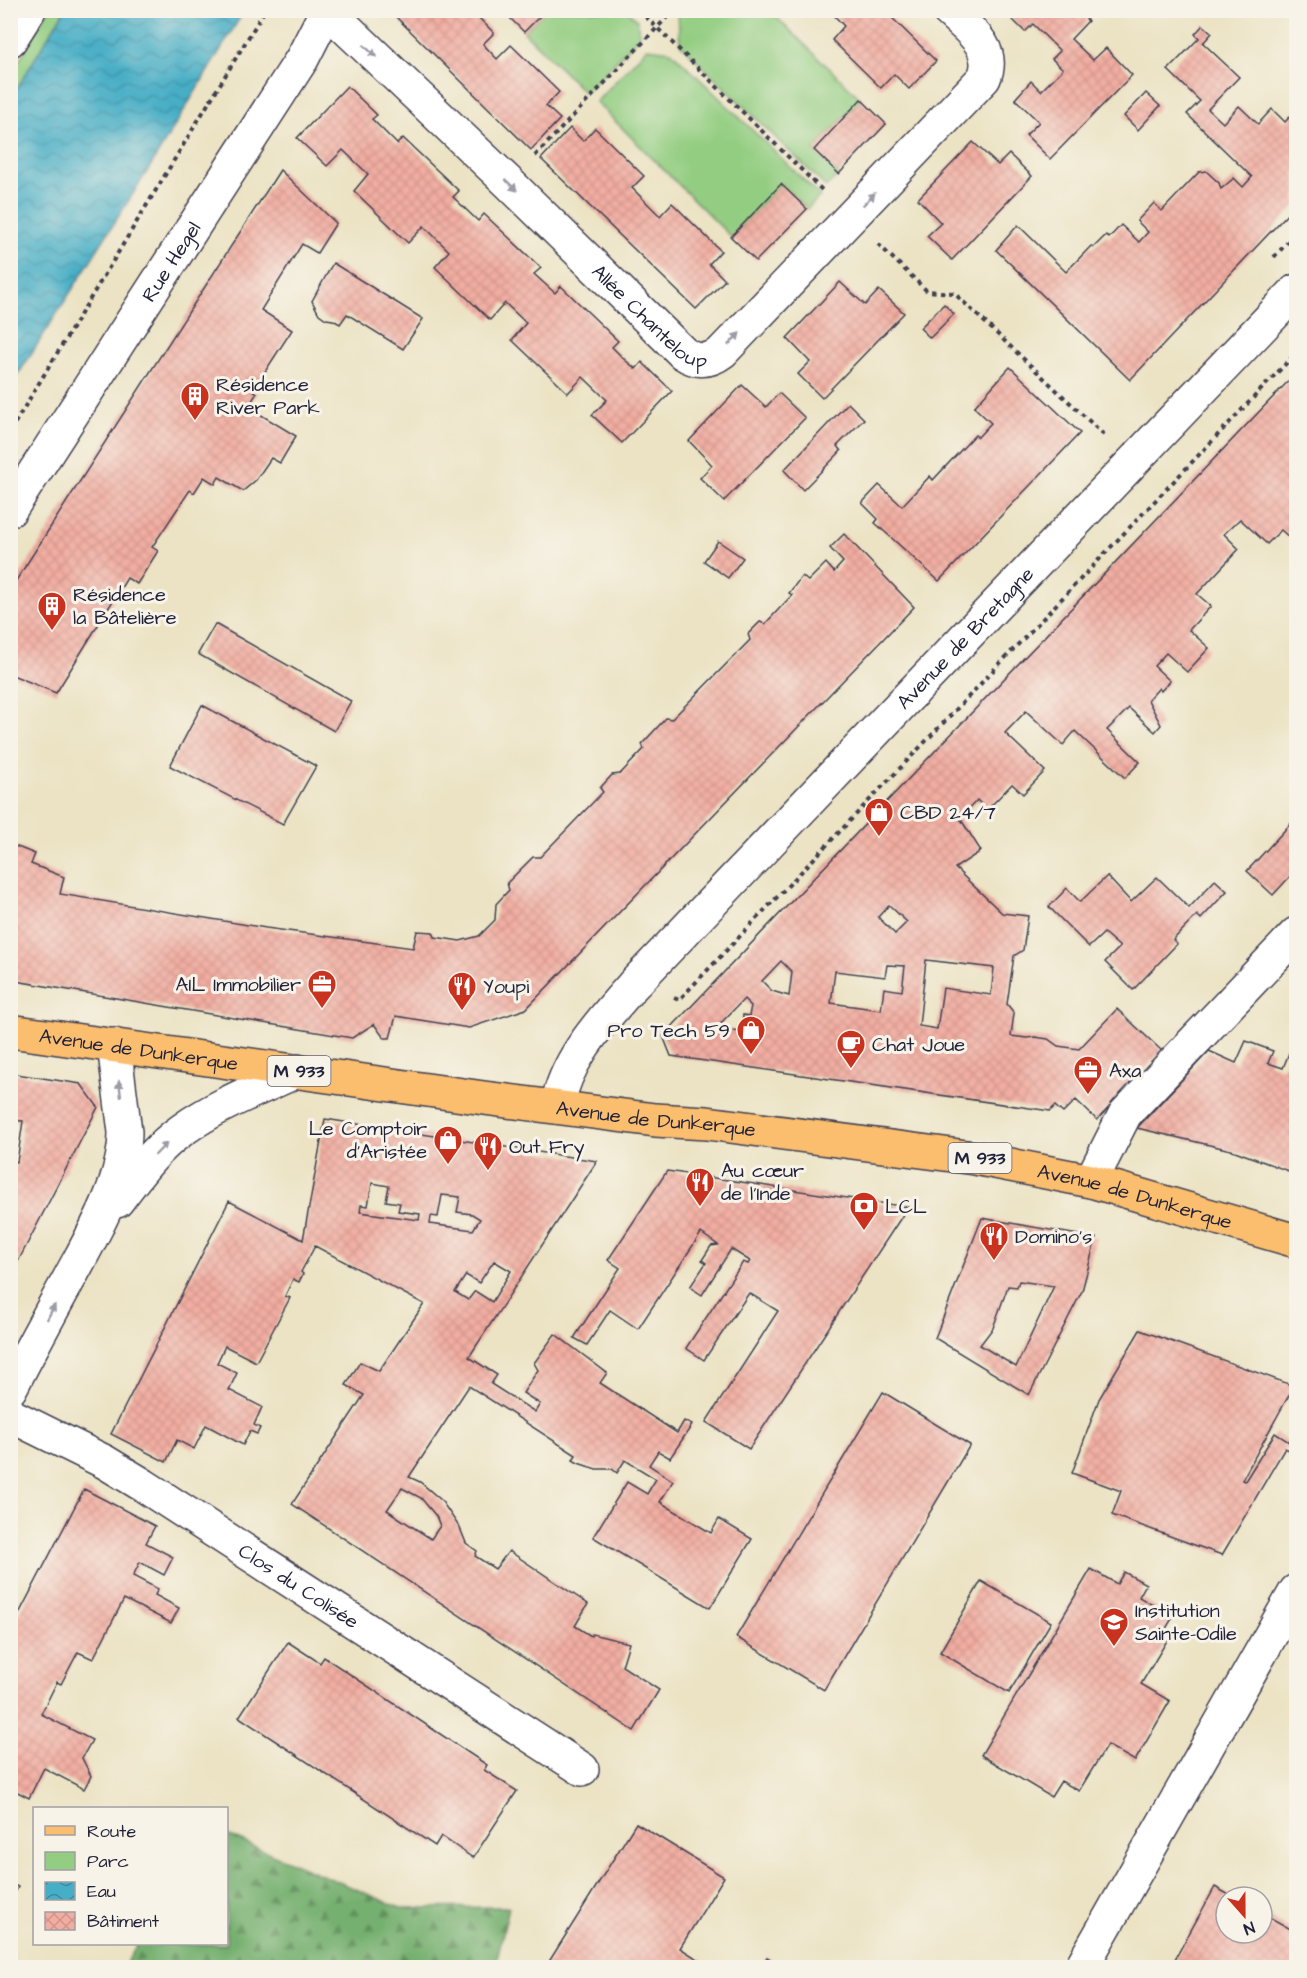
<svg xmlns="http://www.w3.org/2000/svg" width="1307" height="1978" viewBox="0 0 1307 1978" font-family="'Architects Daughter',sans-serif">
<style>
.green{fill:#93cd81;stroke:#5a785e;stroke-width:1.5}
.forest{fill:url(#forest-firs);stroke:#4c6955;stroke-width:1.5}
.water{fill:url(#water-waves);stroke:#346880;stroke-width:1.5}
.building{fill:url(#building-cross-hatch);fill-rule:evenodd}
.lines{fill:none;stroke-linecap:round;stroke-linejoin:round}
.minor-casing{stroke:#403f50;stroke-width:36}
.major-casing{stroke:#403f50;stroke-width:36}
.path{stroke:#403f50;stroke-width:4;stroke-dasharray:4.5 4.5;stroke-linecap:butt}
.minor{stroke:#fff;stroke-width:33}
.major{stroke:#fbbe6e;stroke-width:33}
.oneway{fill:#9c9ca7}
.labels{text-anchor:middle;stroke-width:6;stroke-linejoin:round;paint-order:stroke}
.shield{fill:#f7f3e8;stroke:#62616f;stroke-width:1.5}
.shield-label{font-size:18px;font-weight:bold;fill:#22223b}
.street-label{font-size:20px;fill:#22223b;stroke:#f7f3e8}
.poi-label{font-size:20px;fill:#22223b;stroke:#f7f3e8;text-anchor:start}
</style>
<defs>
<pattern id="forest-firs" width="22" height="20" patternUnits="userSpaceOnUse" patternTransform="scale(1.5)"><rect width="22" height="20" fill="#76b06f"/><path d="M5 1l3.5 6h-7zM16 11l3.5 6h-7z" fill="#608f5c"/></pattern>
<pattern id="water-waves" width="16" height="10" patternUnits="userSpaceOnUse" patternTransform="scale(1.5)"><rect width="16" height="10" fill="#46aec6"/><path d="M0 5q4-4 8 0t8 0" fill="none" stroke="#3a8da2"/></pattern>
<pattern id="building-cross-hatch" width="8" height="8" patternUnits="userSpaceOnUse" patternTransform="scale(1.5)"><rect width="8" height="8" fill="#f2ada1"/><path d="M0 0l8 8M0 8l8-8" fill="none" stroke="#cf958c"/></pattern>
</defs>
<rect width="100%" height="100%" fill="#f7f3e8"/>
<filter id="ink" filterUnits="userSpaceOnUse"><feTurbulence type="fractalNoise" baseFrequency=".0167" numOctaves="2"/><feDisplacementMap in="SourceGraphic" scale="12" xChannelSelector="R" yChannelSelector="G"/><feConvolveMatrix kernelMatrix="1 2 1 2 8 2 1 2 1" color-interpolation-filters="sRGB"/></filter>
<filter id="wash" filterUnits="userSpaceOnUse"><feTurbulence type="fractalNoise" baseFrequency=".008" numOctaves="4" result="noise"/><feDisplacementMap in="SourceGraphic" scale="24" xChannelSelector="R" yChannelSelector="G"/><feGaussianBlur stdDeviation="1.35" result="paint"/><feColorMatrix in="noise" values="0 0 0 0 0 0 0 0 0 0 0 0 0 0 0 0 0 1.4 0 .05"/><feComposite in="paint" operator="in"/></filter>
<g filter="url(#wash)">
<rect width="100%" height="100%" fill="#ece3c4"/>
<g class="green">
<polygon points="546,10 628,11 638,21 639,37 585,93 524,32"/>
<polygon points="48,11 64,11 11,98 10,76"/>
<polygon points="683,11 770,11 861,99 814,150 839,174 826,187 680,44 678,16"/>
<polygon points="647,48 671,51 820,196 807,209 781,184 731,237 596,102"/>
</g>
<polygon class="forest" points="227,1835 401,1908 509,1907 495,1967 124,1967 137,1944 226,1944"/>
<polygon class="water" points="64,11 244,11 148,170 11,386 11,98"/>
<g id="blocks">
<g class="building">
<polygon points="389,10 471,10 494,33 483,44 497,59 511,45 559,92 546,106 560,119 531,150"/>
<polygon points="502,10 546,10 524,32"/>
<polygon points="829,10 884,10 936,61 909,89 894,74 881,88 832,40 844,26"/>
<polygon points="1003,10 1078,10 1088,21 1071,39 1093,60 1106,48 1132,75 1050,159 1026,135 1039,122 1015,99 1031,81 1041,91 1063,69 1052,59 1060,51 1033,24 1025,32"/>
<polygon points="1203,25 1212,33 1203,43 1239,77 1208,109 1223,123 1239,106 1258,124 1272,109 1285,122 1296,110 1296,205 1130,380 996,250 1018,225 1066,272 1091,246 1093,248 1106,235 1109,238 1121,225 1139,242 1148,232 1137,221 1154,203 1162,211 1199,172 1206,171 1219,183 1221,189 1234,178 1243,187 1252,177 1187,114 1200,101 1168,70 1199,38 1195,34"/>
<polygon points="347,86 377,115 372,119 397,144 403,138 459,191 453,197 478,221 484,214 541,268 534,274 546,285 555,293 561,286 618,341 612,347 625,360 636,369 642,362 672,391 622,443 592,415 607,400 583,377 568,393 512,340 526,323 505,303 490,320 435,267 449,251 424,226 408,243 354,191 368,174 343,150 327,166 297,138"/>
<polygon points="1146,93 1160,106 1138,130 1124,116"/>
<polygon points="861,99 886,124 839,174 814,150"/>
<polygon points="570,128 583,141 595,128 644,176 632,188 660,216 672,203 721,251 709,264 725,280 696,309 541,159"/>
<polygon points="973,142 998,165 1009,154 1032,176 952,260 927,236 941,223 918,199"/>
<polygon points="280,170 336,223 317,253 302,244 261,310 292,330 253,390 257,393 248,407 296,436 280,463 271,458 256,480 243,491 219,477 215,484 204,477 194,493 190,490 152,547 158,551 137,584 127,578 56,693 10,674 10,590"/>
<polygon points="781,184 807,209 756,261 731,237"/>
<polygon points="333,263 423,319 403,349 347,314 340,324 333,320 326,319 319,314 312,301"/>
<polygon points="840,282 865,305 879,290 904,313 822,398 798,374 810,362 787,338"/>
<polygon points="944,304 954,314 930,338 920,328"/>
<polygon points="1010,367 1080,433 939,581 875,523 878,519 862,503 879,485 902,506 930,476 933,480 975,435 978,437 991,423 974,407"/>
<path d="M 1296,373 L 1296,538 L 1294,536 L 1292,540 L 1281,530 L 1267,544 L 1240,519 L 1224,534 L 1239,549 L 1197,594 L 1211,606 L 1189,630 L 1209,648 L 1187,672 L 1166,653 L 1154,666 L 1170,681 L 1161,691 L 1159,688 L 1148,700 L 1161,725 L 1155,732 L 1129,708 L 1107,730 L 1140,762 L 1125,778 L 1075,731 L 1063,745 L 1026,711 L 1005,733 L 1045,771 L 1023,794 L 1012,784 L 987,810 L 977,800 L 960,818 L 981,851 L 955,868 L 1002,913 L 1028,916 L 1023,950 L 1014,956 L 1007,1004 L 1014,1013 L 1011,1036 L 1027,1038 L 1035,1037 L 1048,1039 L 1058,1046 L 1079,1049 L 1117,1009 L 1162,1051 L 1097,1120 L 1076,1100 L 1063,1113 L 1055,1106 L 1050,1111 L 671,1056 L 663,1036 ZM 889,905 L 907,922 L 895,934 L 878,917 ZM 926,960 L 994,968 L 991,995 L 943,988 L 937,1029 L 919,1026 ZM 781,961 L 792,972 L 789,996 L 772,991 L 762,981 ZM 887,965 L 905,966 L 902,991 L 884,988 L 881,1010 L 831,1003 L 835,971 L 885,977 ZM 744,999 L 751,1006 L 749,1016 L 743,1015 L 742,1031 L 728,1030 L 721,1023 Z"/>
<polygon points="742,385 766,407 779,393 805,418 724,501 700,478 712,465 689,441"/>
<polygon points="848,403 864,419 837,446 841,451 803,490 784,470"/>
<polygon points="844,534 914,607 526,1009 469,1028 396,1016 390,1038 384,1038 374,1024 352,1038 10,980 10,844 35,854 31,864 64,877 60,894 266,928 413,948 417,931 433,932 435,937 460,941 479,936 495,920 496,904 509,890 507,883 533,857 540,857 603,792 600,788 612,775 620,774 644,749 642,744 666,718 672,719 750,640 748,634 760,622 765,624 792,595 789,593 802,576 808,581 826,563 834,572 843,562 830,548"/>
<polygon points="718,541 743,558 728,578 704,561"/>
<polygon points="215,624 351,701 334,731 198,654"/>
<polygon points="202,705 316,766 283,824 170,766"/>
<polygon points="1296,818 1296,870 1273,895 1247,871"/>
<polygon points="1107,876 1131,902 1157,877 1189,908 1215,880 1227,891 1201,919 1197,915 1173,940 1177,944 1133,990 1105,962 1120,947 1104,933 1089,947 1049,907 1067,888 1080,902"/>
<polygon points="1246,1041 1273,1051 1268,1063 1283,1068 1291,1048 1296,1051 1296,1174 1235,1151 1137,1128 1209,1051 1236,1063"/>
<polygon points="10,1073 81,1084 98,1107 10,1277 10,1161 17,1162 23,1121 10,1120"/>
<path d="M 325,1119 L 597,1161 L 469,1357 L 497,1375 L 491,1384 L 535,1412 L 540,1404 L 523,1393 L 538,1370 L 534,1363 L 555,1334 L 607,1373 L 600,1383 L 677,1433 L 684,1421 L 692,1425 L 670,1458 L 658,1451 L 649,1465 L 673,1481 L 660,1502 L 711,1533 L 719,1519 L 752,1539 L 710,1608 L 593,1537 L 627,1482 L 647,1494 L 656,1479 L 625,1460 L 617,1473 L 612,1469 L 596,1469 L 578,1463 L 573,1460 L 576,1455 L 469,1386 L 409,1477 L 420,1482 L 441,1500 L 460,1528 L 466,1543 L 477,1551 L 475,1556 L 495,1569 L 509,1551 L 588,1604 L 575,1626 L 591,1636 L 592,1634 L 629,1643 L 622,1666 L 659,1690 L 634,1731 L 292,1504 L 364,1395 L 346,1385 L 360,1362 L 379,1371 L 424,1304 L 315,1246 L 301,1272 L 303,1274 L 299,1282 L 293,1279 L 285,1296 L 290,1298 L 256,1362 L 225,1346 L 217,1363 L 237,1373 L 229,1390 L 262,1407 L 254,1425 L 260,1428 L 257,1434 L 250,1431 L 243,1445 L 206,1425 L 194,1449 L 177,1440 L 166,1462 L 111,1434 L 229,1201 L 303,1240 ZM 372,1183 L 389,1186 L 386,1201 L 400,1203 L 398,1211 L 420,1214 L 419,1220 L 360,1212 L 361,1205 L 368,1206 ZM 442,1195 L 460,1197 L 457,1212 L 472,1214 L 480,1219 L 473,1230 L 430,1224 L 431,1216 L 438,1217 ZM 494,1261 L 511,1271 L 492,1302 L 475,1291 L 468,1300 L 455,1292 L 466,1275 L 479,1283 ZM 402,1488 L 421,1498 L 436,1516 L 440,1526 L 431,1539 L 387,1510 Z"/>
<polygon points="667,1171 908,1207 749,1449 706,1422 778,1311 749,1293 704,1360 686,1348 743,1262 748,1264 750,1261 731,1249 702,1295 690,1287 706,1263 702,1260 711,1246 718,1245 701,1233 638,1329 610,1310 587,1345 574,1338 620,1268 608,1260"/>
<path d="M 982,1218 L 1096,1238 L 1082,1291 L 1029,1395 L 935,1338 ZM 1019,1281 L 1054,1286 L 1016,1367 L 980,1345 L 993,1328 L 1008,1286 L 1017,1287 Z"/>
<polygon points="1140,1330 1294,1386 1242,1480 1245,1481 1275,1433 1289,1442 1290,1440 1296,1444 1296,1455 1285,1448 1222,1555 1112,1515 1121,1491 1072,1473 1099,1399"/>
<polygon points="883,1392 970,1445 824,1690 736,1637"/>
<polygon points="84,1489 155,1526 146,1543 173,1557 164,1575 140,1562 133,1576 158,1589 155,1595 179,1608 171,1623 124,1599 93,1659 78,1652 61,1684 57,1682 41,1714 92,1740 82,1758 91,1776 84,1789 44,1768 29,1798 10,1788 10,1631"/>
<polygon points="1091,1569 1117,1584 1124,1572 1146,1584 1139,1597 1173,1617 1162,1635 1168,1639 1141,1684 1170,1701 1135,1761 1107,1745 1079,1791 1061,1781 1051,1797 981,1755"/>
<polygon points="981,1581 1051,1622 1009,1693 940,1652"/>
<polygon points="288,1642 320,1663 324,1657 487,1765 484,1770 517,1791 473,1858 441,1836 435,1846 239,1717"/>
<polygon points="636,1823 724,1877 680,1948 704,1963 700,1968 545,1968"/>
<polygon points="10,1883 18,1887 10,1902"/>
<polygon points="1215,1887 1233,1897 1226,1897 1226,1933 1262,1933 1262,1913 1296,1932 1296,1968 1170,1968"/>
<polygon points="767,1957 784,1968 760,1968"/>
</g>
</g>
</g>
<g filter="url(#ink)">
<use href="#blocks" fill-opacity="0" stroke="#403f50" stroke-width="1.5"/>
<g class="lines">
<g class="minor-casing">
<g id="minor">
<path id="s1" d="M 327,10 L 509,183 L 683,353 C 696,362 709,362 722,352 L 984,78 C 997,48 968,29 948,10"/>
<polyline points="10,40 29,10"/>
<path id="s2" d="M 10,510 L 302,59 L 327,10"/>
<path id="s3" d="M 557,1107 C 566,1058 601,1022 633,985 L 1296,291"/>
<polyline points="1091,1181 1125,1114 1296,934"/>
<path d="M 117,1201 C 136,1176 156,1148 182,1130 C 217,1105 258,1089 297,1071"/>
<path d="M 10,1389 C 29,1352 49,1315 69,1279 C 92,1236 125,1182 125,1132 L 114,1045"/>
<path id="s4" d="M 10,1415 L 105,1462 L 143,1485 L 582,1769"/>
<polyline points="1081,1968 1296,1591"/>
</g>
</g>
<g class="major-casing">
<g id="major">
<path id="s5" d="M 10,1031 L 484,1098 L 655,1120 L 707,1123 L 975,1158 L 1091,1181 L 1296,1241"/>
</g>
</g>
<g class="path">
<polyline points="639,10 823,191"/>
<polyline points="535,156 674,10"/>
<polyline points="878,244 927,291 954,293 1104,435"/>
<polyline points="1274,257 1296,233"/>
<polyline points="10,431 265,10"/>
<polyline points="674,998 679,1000 1296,353"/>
</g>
<use href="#minor" class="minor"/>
<use href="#major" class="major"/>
</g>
<defs><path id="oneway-solid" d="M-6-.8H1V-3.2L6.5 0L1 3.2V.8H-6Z" transform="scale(1.5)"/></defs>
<g class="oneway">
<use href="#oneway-solid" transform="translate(370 51) rotate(43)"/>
<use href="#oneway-solid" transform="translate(511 185) rotate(44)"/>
<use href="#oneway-solid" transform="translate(869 199) rotate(-46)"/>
<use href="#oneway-solid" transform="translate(734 339) rotate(-46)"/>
<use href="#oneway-solid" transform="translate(120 1089) rotate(-97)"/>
<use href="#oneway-solid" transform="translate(161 1149) rotate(-46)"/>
<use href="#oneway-solid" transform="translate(51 1312) rotate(-62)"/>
</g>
</g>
<defs>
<g id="building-pin" transform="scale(1.5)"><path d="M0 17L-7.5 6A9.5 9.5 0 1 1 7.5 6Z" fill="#c8321e" stroke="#f7f3e8"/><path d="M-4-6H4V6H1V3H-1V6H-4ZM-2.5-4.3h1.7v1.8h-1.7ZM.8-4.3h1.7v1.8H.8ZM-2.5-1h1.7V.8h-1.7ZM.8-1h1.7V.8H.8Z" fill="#fff"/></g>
<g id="shop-pin" transform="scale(1.5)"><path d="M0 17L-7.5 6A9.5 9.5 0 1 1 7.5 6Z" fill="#c8321e" stroke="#f7f3e8"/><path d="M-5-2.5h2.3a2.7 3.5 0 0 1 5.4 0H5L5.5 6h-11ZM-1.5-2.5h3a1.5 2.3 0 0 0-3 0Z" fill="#fff"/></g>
<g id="office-pin" transform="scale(1.5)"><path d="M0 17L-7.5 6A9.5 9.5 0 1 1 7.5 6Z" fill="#c8321e" stroke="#f7f3e8"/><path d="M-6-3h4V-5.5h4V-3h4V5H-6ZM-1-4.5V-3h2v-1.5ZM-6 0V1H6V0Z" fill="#fff"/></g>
<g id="restaurant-pin" transform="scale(1.5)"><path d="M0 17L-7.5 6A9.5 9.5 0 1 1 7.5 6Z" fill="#c8321e" stroke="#f7f3e8"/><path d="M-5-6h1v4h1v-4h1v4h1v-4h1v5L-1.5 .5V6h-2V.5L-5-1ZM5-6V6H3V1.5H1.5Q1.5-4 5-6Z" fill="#fff"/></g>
<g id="cafe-pin" transform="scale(1.5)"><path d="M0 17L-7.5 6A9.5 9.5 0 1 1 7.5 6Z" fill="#c8321e" stroke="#f7f3e8"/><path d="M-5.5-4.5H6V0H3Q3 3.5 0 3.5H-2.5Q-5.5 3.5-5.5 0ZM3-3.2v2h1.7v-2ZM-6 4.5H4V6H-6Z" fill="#fff"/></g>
<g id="bank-pin" transform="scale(1.5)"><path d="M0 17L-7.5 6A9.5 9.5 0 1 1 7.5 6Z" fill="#c8321e" stroke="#f7f3e8"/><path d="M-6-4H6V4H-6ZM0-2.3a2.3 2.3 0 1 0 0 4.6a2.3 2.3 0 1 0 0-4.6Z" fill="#fff"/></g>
<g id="school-pin" transform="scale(1.5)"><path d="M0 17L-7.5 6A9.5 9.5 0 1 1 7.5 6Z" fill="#c8321e" stroke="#f7f3e8"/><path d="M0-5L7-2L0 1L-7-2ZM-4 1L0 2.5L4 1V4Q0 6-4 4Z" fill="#fff"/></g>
</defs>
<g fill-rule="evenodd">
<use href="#building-pin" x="195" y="396"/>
<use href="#building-pin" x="52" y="606"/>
<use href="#shop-pin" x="879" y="812"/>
<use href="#office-pin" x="322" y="984"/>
<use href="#restaurant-pin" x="462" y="986"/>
<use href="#shop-pin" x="751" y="1030"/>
<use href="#cafe-pin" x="851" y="1044"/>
<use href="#office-pin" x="1088" y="1070"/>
<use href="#shop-pin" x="448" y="1140"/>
<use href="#restaurant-pin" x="488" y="1146"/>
<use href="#restaurant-pin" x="700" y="1182"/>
<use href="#bank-pin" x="864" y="1206"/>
<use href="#restaurant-pin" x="994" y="1236"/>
<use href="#school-pin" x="1114" y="1622"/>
</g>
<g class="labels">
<g class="shield">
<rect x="267.5" y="1056" width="63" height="30" rx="4.5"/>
<rect x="948.5" y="1143" width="63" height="30" rx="4.5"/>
</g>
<g class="shield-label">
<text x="299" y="1077">M 933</text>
<text x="980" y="1164">M 933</text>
</g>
<g class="street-label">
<text dy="7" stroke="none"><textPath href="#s2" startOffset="296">Rue Hegel</textPath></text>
<text dy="7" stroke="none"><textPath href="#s1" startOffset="446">Allée Chanteloup</textPath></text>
<text dy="7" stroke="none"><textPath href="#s3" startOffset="626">Avenue de Bretagne</textPath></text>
<text dy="7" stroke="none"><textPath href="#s5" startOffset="130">Avenue de Dunkerque</textPath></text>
<text dy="7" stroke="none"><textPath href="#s5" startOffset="652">Avenue de Dunkerque</textPath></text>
<text dy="7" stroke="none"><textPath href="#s5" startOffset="1138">Avenue de Dunkerque</textPath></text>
<text dy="7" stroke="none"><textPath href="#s4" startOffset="336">Clos du Colisée</textPath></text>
</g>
<g class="poi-label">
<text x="216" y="391">Résidence<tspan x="216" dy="23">River Park</tspan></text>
<text x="73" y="601">Résidence<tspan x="73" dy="23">la Bâtelière</tspan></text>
<text x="900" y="819">CBD 24/7</text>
<text x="301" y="991" text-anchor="end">AIL Immobilier</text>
<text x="483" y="993">Youpi</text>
<text x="730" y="1037" text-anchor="end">Pro Tech 59</text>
<text x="872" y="1051">Chat Joue</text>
<text x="1109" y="1077">Axa</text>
<text x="427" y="1135" text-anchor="end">Le Comptoir<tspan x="427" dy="23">d'Aristée</tspan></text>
<text x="509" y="1153">Out Fry</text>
<text x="721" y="1177">Au cœur<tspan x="721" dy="23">de l'Inde</tspan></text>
<text x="885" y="1213">LCL</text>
<text x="1015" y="1243">Domino's</text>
<text x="1135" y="1617">Institution<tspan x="1135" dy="23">Sainte-Odile</tspan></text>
</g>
</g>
<rect width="1307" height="1978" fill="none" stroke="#f7f3e8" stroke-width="36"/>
<rect x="33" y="1807" width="195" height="138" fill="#f7f3e8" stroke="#a29fa3" stroke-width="1.5"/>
<rect x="45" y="1826" width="30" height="9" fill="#fbbe6e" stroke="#a29fa3" stroke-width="1.5"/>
<text x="87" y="1837" font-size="18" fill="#22223b">Route</text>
<rect x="45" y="1852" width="30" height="18" fill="#93cd81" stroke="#a29fa3" stroke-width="1.5"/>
<text x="87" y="1867" font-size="18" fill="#22223b">Parc</text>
<rect x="45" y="1882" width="30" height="18" fill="url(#water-waves)" stroke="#a29fa3" stroke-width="1.5"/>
<text x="87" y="1897" font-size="18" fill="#22223b">Eau</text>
<rect x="45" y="1912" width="30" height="18" fill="url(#building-cross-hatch)" stroke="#a29fa3" stroke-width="1.5"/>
<text x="87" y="1927" font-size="18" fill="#22223b">Bâtiment</text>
<g transform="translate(1244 1915) rotate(159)"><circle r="28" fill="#f7f3e8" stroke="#a29fa3" stroke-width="1.5"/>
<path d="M0-4.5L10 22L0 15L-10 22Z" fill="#c8321e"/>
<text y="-9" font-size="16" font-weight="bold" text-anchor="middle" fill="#22223b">N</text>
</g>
</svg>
